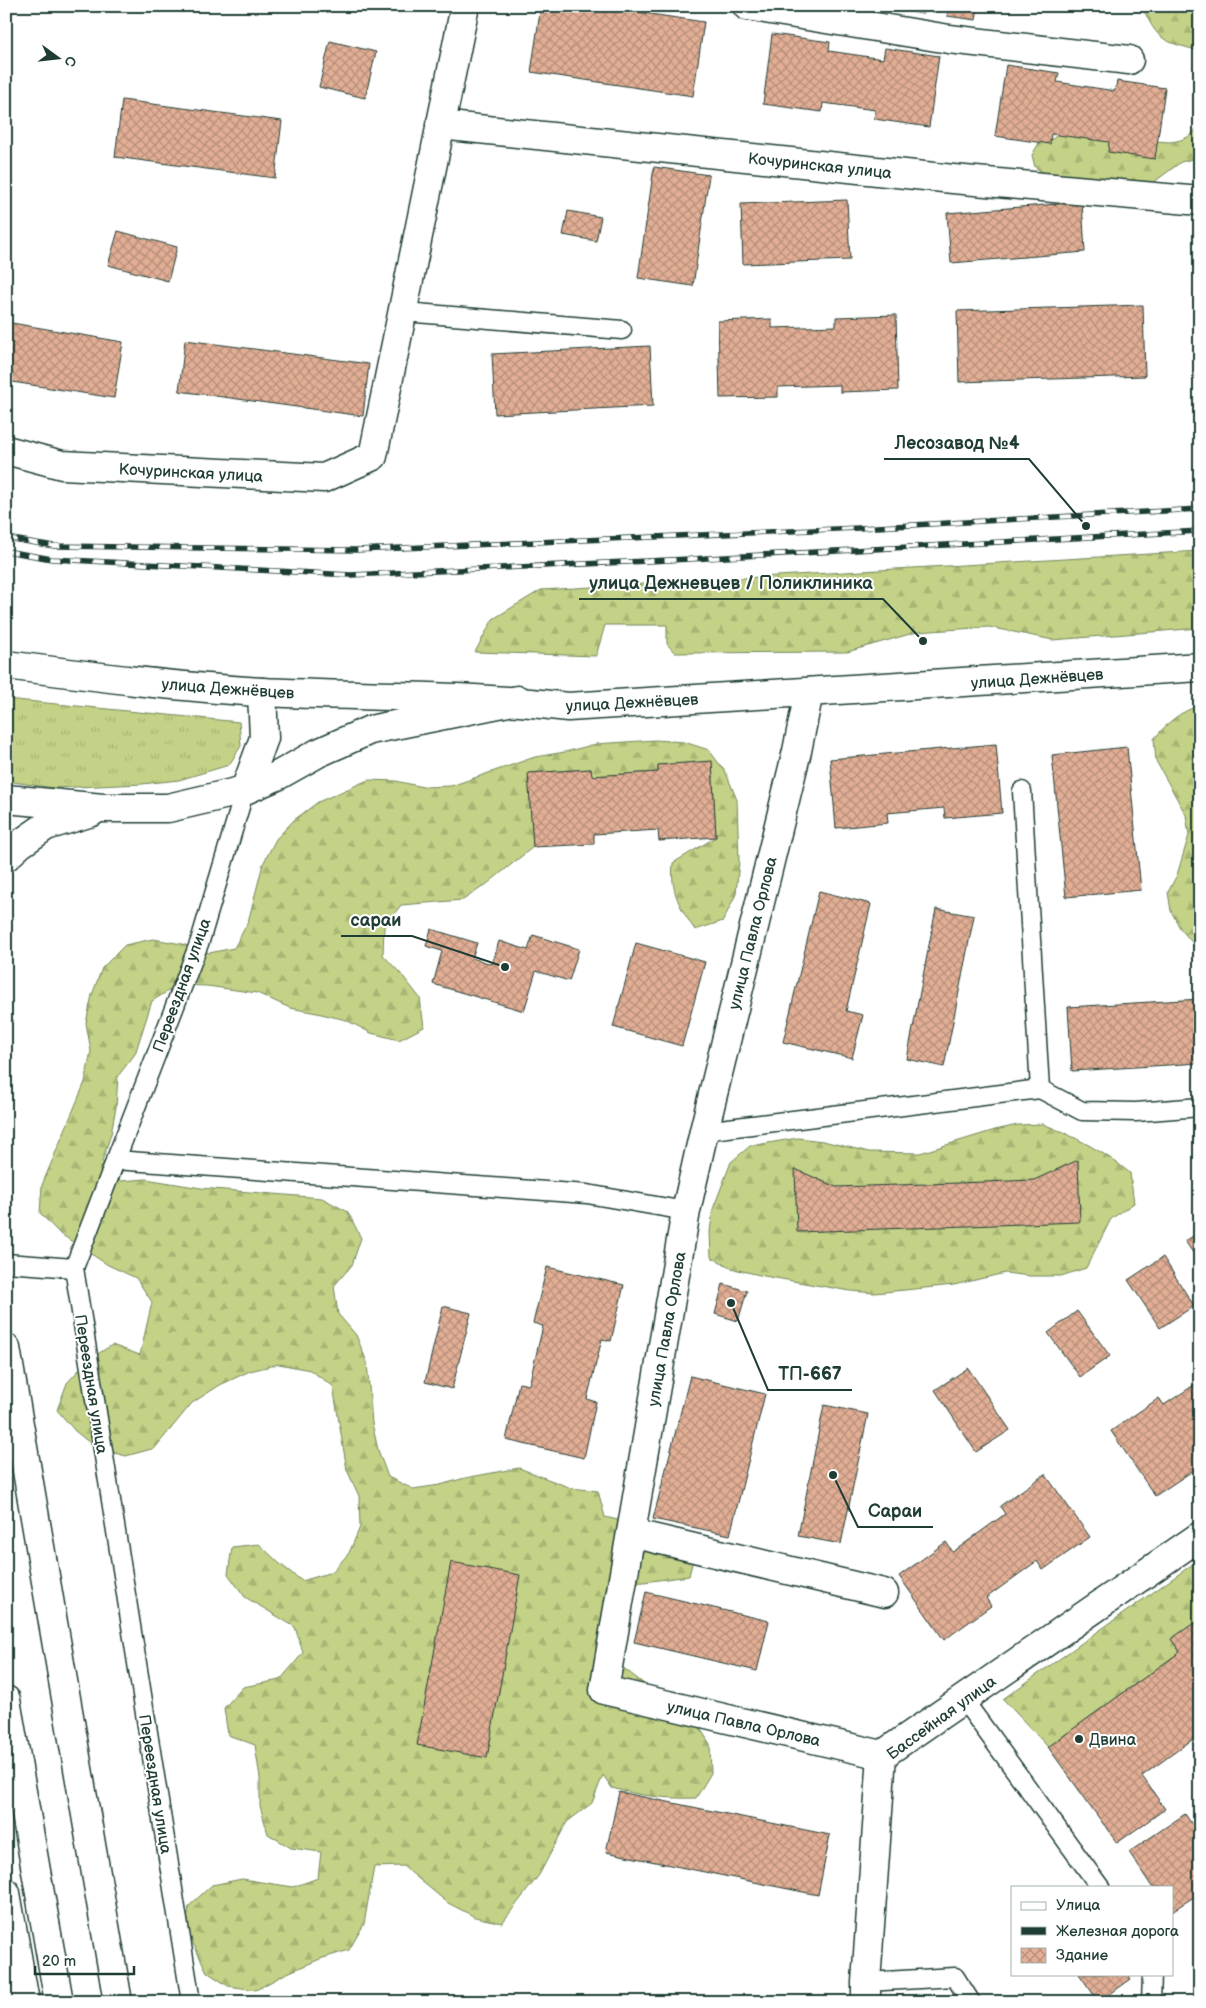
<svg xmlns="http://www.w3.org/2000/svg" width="1206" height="2008" viewBox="0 0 1206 2008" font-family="'Balsamiq Sans',sans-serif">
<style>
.grass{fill:url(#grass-tufts);stroke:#71885d}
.forest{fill:url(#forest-firs);stroke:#71885d}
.building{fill:url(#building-cross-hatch);stroke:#1f3d34}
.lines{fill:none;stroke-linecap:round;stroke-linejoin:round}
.lane-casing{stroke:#1f3d34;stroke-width:21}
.street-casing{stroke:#1f3d34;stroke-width:31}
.secondary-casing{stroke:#1f3d34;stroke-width:31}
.primary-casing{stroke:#1f3d34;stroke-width:31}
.lane{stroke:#fff;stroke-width:18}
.street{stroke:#fff;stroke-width:28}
.secondary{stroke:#fff;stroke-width:28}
.primary{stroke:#fff;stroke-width:28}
.rail-casing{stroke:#1f3d34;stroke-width:5.5}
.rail{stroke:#fff;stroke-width:4;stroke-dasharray:11;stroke-linecap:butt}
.poi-dot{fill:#1f3d34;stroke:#fff;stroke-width:2}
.labels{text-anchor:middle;stroke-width:4;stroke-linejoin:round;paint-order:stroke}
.street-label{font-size:16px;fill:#1f3d34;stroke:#fff}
.poi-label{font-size:16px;fill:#1f3d34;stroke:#fff;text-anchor:start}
.leader{fill:none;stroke:#1f3d34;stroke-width:2}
.callout-dot{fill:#1f3d34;stroke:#fff;stroke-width:2}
.callout-label{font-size:18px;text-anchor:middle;font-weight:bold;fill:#1f3d34;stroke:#fff;stroke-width:4;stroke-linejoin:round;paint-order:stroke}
</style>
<defs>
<pattern id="grass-tufts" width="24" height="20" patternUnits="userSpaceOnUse" patternTransform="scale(1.25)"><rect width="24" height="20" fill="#c3d286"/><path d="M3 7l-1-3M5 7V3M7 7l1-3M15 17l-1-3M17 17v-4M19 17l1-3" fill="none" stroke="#a7b574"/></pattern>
<pattern id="forest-firs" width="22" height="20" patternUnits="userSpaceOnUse" patternTransform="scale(1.25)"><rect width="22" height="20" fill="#c3d286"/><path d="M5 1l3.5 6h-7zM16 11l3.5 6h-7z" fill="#a7b574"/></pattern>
<pattern id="building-cross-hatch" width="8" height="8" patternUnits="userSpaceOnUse" patternTransform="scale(1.25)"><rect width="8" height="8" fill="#e2ae95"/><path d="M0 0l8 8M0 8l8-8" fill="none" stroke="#b78f7a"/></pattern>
</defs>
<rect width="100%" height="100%" fill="#fff"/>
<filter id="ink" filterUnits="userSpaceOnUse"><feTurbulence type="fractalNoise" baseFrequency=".02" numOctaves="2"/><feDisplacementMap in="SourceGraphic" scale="10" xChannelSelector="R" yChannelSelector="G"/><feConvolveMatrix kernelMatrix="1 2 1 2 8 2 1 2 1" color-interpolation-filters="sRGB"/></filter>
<g filter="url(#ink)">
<polygon class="grass" points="6,699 239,722 241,746 229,765 179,780 142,784 54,788 6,781"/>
<g class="forest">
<path d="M 1142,6 L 1200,6 L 1200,51 C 1163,41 1158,42 1142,6 Z"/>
<path d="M 1200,123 L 1200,157 L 1181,162 L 1146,188 L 1046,175 L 1035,167 L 1032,155 L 1039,143 L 1051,140 L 1060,133 L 1169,142 C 1184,141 1193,136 1200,123 Z"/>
<polygon points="1200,551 1200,628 1053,640 989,627 917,632 847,652 675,653 667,644 667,625 605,625 596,656 475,652 493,619 541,590"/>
<path d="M 1200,705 L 1200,952 L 1180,928 L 1171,911 L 1168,892 L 1177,875 L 1189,835 L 1186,815 L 1156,761 L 1154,739 C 1169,721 1178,713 1200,705 Z"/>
<path d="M 655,740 L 684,742 L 709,750 L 726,773 L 737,800 L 739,861 L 736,894 L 723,921 L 695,930 C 680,908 670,891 673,863 L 716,837 L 712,762 L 658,765 L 658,772 L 592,776 L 591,769 L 529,773 L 533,847 L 487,884 L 463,900 L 401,905 L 384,927 L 383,955 L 402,975 L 420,998 L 424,1027 L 399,1040 L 371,1033 L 346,1020 L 317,1013 L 290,1008 L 257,993 L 207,986 L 178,985 L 152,1001 L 135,1054 L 118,1076 L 116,1107 L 111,1134 L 102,1161 L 121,1181 L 146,1179 L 201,1188 L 322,1198 L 348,1212 L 361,1238 L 352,1265 L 334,1286 L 338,1314 L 356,1335 L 367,1362 L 372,1423 L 378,1450 L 388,1477 L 413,1489 L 440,1485 L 465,1478 L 519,1468 L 571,1488 L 598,1491 L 605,1517 L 698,1539 L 689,1576 L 636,1583 L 621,1666 L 671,1705 L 695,1720 L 710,1744 L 711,1773 L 696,1798 C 666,1799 640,1796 612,1788 L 603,1775 L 592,1803 L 567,1822 L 539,1875 L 502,1923 L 475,1917 L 448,1903 L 403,1866 L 374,1867 L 364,1924 L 349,1950 L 320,1959 L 285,1974 L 256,1990 L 228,1986 L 207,1972 L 186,1929 L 189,1906 L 212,1885 L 242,1879 L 293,1887 L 318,1878 L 321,1852 L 291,1848 L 268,1834 L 260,1806 L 260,1778 L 255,1745 L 228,1735 L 224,1708 L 243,1687 L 280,1680 L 303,1653 L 295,1627 L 245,1597 L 228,1574 L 232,1547 L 259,1544 L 280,1564 L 302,1581 L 332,1572 L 349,1553 L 360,1527 L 359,1496 L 347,1470 L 333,1386 L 310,1370 L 279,1364 L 250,1371 L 220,1385 L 192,1403 L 155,1448 L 126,1456 L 96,1448 L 75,1431 L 57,1410 L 67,1383 L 88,1360 L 112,1345 L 140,1355 L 152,1302 L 136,1278 L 108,1265 L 59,1233 L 40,1213 L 42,1185 L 85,1082 L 91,1051 L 86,1023 L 92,995 L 102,968 L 125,945 L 153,939 L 182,944 L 209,953 L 234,948 L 248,922 L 263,864 L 276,839 L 294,820 L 318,802 L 368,780 L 396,781 L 423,787 L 451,786 L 535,757 L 565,752 L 596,744 Z"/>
<path d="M 1043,1124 C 1074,1136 1105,1152 1130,1173 L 1134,1203 L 1111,1219 L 1086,1268 L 1061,1276 L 1030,1276 L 1005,1273 L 954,1285 L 875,1293 L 850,1291 L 764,1276 L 734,1269 L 711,1257 L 710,1232 L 713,1209 L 731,1162 L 750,1146 L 798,1138 L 823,1141 L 869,1152 L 920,1153 L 995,1130 L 1018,1125 Z"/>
<polygon points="1200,1559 1200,1619 1171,1639 1180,1652 1048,1747 1003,1699"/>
</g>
<g class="building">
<polygon points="541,6 597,6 704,22 693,96 531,72"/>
<polygon points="890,6 925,6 923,14 890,9"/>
<polygon points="949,6 978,6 976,20 947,16"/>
<polygon points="772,34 830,42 829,51 883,59 885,48 939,56 929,127 874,119 875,110 823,103 822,112 763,104"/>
<polygon points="330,41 376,52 365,98 319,87"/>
<polygon points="1006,65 1059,73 1057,82 1115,91 1117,81 1165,88 1155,159 1108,152 1109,142 1051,134 1050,144 995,136"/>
<polygon points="122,100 282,121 275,178 115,157"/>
<polygon points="654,167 709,175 693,286 638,278"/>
<polygon points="847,200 850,260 743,264 741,204"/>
<polygon points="1082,202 1085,252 951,263 947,213"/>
<polygon points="568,211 601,217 596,241 563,235"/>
<polygon points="118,231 177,247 168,281 108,265"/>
<polygon points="1143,305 1145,376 959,382 957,311"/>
<polygon points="896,315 898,390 840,392 840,385 778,387 778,397 720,398 718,321 772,319 772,328 836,326 836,317"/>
<polygon points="6,322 123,342 114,398 6,381"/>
<polygon points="185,340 369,364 363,416 179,391"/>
<polygon points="650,346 653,406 495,414 492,354"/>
<polygon points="996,744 1002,813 945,818 944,808 887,813 888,823 836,828 830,759"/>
<polygon points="1127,747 1141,890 1066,897 1052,755"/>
<polygon points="712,761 716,837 659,841 658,830 594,834 594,844 533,847 528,773 591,769 592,776 658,772 658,765"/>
<polygon points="819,891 871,904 846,1011 863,1015 852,1058 783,1042"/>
<polygon points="936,909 974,916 944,1067 907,1059"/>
<polygon points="431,929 477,943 472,958 492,964 499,941 528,950 533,935 579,949 569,981 536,971 524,1011 433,984 442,951 426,946"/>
<polygon points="636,943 705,962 682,1046 613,1027"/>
<polygon points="1200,999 1200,1063 1072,1071 1068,1007"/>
<polygon points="1078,1160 1080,1222 797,1232 795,1169 836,1187 959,1183 1034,1180"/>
<polygon points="1200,1232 1200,1263 1185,1241"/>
<polygon points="1163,1257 1194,1306 1160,1328 1128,1280"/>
<polygon points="547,1267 624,1285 611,1341 602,1339 587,1399 596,1402 584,1458 506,1440 519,1383 529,1385 543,1326 533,1323"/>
<polygon points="723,1284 747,1291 738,1321 715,1314"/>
<polygon points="443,1306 471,1313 452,1389 425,1382"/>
<polygon points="1077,1311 1110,1356 1080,1377 1048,1333"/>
<polygon points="968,1368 1010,1430 976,1452 935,1390"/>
<polygon points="690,1376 765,1394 730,1535 653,1519"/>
<polygon points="1200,1381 1200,1466 1155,1496 1111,1431 1159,1398 1164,1405"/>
<polygon points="824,1405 868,1414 841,1544 798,1536"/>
<polygon points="1045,1474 1090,1537 1043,1570 1037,1561 986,1598 991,1606 944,1640 899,1576 946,1542 953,1552 1005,1514 1000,1506"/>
<polygon points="451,1562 520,1575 487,1758 417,1745"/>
<polygon points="646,1592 769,1621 757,1671 634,1642"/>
<polygon points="1200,1619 1200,1734 1142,1776 1165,1809 1117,1843 1048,1747 1180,1652 1171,1639"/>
<polygon points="619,1792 830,1835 818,1895 606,1852"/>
<polygon points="1185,1814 1200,1836 1200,1893 1172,1911 1172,1887 1152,1887 1129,1852"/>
<polygon points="1079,1974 1128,1974 1131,1979 1099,2002"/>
</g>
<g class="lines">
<g class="lane-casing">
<g id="lane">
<polyline points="404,312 622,330"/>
<polyline points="1022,791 1040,1089"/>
<polyline points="704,1131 1040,1089 1082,1111 1136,1112 1200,1107"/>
<polyline points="115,1160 587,1194 686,1211"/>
<polyline points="6,1263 74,1268"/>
<polyline points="963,1699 1100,1887"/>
<polyline points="866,1982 955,1977 971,2002"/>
<polyline points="191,2002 74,1268 200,941 245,790"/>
<polyline points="1151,2002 1152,1974"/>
</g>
</g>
<g class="street-casing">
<g id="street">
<polyline points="747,6 949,39 1129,60"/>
<polyline points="440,125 953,179 1200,201"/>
<polyline points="6,450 62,465 324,478 373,456 465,6"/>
<polyline points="809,692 797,751 704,1131 686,1211 604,1690 882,1755"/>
<polyline points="631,1533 884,1593"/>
<polyline points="866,2002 866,1982 882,1755 1200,1536"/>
</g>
</g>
<g class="secondary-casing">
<path id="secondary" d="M 6,665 C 91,676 176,687 262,692 C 364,697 466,694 568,707 L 1200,667"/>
</g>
<g class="primary-casing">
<g id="primary">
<polyline points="245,790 264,738 262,692"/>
<polyline points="6,799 103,808 168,808 245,790 277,776 318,753 370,730 518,700"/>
<polyline points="6,857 20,844 46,826 92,812"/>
<polyline points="6,1348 118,2002"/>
<polyline points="6,1700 59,2002"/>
<polyline points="6,1893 25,2002"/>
</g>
</g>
<use href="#lane" class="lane"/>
<use href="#street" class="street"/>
<use href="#secondary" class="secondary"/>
<use href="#primary" class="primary"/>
<g class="rail-casing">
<g id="rail">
<polyline points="6,538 54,546 356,550 859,528 1200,509"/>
<polyline points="6,551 52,559 351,575 690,559 1200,531"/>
</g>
</g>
<use href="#rail" class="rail"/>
</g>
</g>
<circle class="poi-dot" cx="1079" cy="1739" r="5"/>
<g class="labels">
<g class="street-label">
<text transform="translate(820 165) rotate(6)" y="6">Кочуринская улица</text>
<text transform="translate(191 472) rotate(3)" y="6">Кочуринская улица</text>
<text transform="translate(1037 678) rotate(-4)" y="6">улица Дежнёвцев</text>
<text transform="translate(228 688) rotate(4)" y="6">улица Дежнёвцев</text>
<text transform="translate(632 702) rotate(-3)" y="6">улица Дежнёвцев</text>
<text transform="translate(752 933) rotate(-76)" y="6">улица Павла Орлова</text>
<text transform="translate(181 985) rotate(-70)" y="6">Переездная улица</text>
<text transform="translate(666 1329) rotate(-80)" y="6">улица Павла Орлова</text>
<text transform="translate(92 1384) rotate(81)" y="6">Переездная улица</text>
<text transform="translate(941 1717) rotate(-36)" y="6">Бассейная улица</text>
<text transform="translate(744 1723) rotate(13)" y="6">улица Павла Орлова</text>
<text transform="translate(156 1784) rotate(81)" y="6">Переездная улица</text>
</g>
<g class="poi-label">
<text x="1089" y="1745">Двина</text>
</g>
</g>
<path class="leader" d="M1086 526L1029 459H884M923 641L883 599H579M505 967L412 936H341M731 1303L768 1390H852M833 1475L858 1527H933"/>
<g class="callout-dot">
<circle cx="1086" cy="526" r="5"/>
<circle cx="923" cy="641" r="5"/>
<circle cx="505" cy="967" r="5"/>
<circle cx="731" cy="1303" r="5"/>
<circle cx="833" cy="1475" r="5"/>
</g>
<g class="callout-label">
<text x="957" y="449">Лесозавод №4</text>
<text x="731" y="589">улица Дежневцев / Поликлиника</text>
<text x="376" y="926">сараи</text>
<text x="810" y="1380">ТП-667</text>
<text x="895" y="1517">Сараи</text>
</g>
<rect width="1206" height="2008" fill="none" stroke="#fff" stroke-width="25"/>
<rect x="12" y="12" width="1181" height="1983" fill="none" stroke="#1f3d34" stroke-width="2" filter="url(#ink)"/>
<rect x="1011" y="1886" width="162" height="90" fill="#ffffff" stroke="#a5b1ae"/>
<rect x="1021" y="1902" width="25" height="8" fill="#ffffff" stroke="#a5b1ae"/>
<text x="1056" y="1910" font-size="15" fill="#1f3d34">Улица</text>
<rect x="1021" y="1927" width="25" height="8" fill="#1f3d34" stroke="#a5b1ae"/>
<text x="1056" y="1936" font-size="15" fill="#1f3d34">Железная дорога</text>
<rect x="1021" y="1948" width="25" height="15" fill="url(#building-cross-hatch)" stroke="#a5b1ae"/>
<text x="1056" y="1960" font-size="15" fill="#1f3d34">Здание</text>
<g transform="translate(58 58) rotate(105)" stroke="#ffffff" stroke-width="4" paint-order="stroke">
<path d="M0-4L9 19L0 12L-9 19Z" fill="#1f3d34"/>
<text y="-8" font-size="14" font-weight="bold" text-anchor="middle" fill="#1f3d34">С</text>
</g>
<path d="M35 1966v8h99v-8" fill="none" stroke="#1f3d34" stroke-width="2.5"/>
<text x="42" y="1966" font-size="15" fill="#1f3d34" stroke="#ffffff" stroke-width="4" paint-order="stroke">20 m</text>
</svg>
